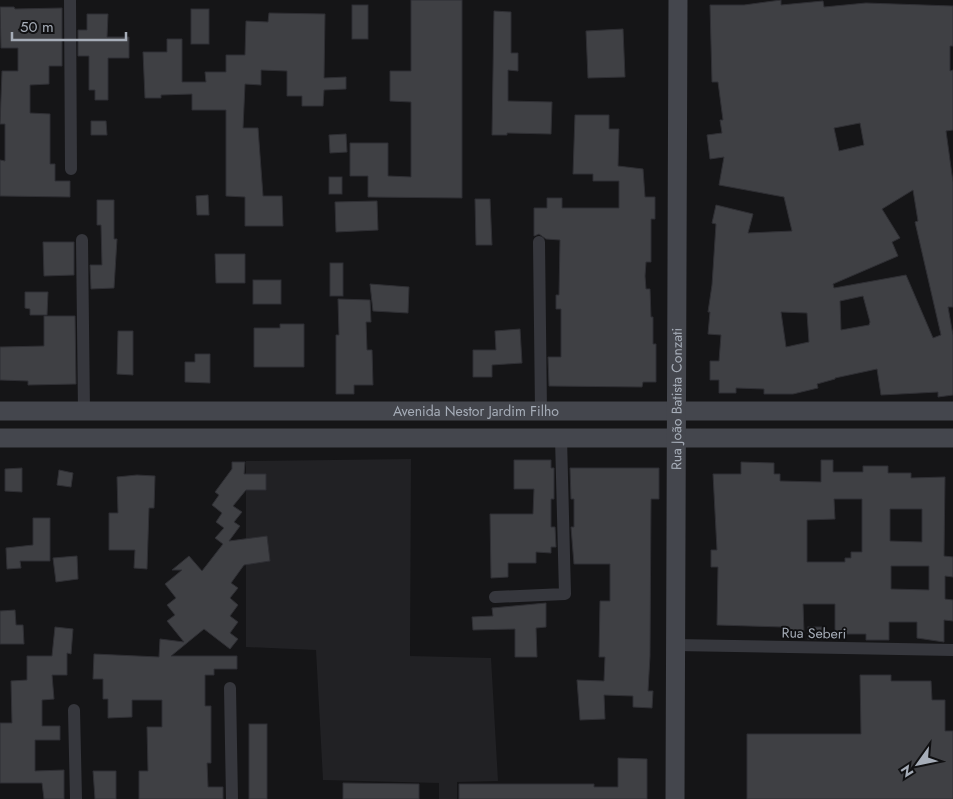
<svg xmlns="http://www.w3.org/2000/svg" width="953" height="799" viewBox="0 0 953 799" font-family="Jost,sans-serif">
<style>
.built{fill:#212124}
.building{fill:#3f4044;stroke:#2f2f34;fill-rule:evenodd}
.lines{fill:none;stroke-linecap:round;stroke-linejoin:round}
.street{stroke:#36373d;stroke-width:12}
.secondary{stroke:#44464d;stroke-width:19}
.labels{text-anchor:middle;stroke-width:4;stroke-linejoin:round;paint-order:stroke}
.street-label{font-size:14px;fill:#a6adb8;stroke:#101012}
</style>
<rect width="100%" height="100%" fill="#151517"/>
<polygon class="built" points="411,459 410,656 491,658 498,781 457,782 457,799 439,799 439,783 323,780 316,650 246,647 246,461"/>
<g class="building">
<polygon points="411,0 462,0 462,198 368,197 368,176 350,176 350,143 388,143 388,176 411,177 411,102 390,101 390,71 411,71"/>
<path d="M 781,0 L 781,5 L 823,1 L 824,7 L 866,3 L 953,6 L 953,46 L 950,46 L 950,71 L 953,70 L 953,130 L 946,131 L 953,182 L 953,307 L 948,307 L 953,335 L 953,395 L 938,397 L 938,392 L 881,395 L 877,369 L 835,378 L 835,379 L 817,384 L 818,388 L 793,394 L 764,394 L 764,389 L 736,388 L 736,393 L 719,393 L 719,380 L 710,380 L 710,361 L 719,361 L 721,335 L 708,334 L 710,312 L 708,312 L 712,285 L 716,224 L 712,223 L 716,205 L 753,214 L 748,233 L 792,231 L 784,197 L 719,185 L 724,157 L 710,159 L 707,135 L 722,133 L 720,120 L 723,120 L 718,82 L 712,82 L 710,5 L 744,5 ZM 860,123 L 864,145 L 839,151 L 834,128 ZM 913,190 L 918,221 L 915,222 L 941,335 L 933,338 L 906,275 L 834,288 L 833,284 L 898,256 L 892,242 L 900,238 L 882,209 ZM 863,296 L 870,322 L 869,325 L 841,330 L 840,301 ZM 781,312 L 807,313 L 809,342 L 786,347 Z"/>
<rect x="352" y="5" width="16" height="34"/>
<polygon points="0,7 14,7 15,9 62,8 62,66 49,66 49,84 30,85 30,113 50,114 50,164 55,164 55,181 70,181 70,197 0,196 0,160 5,161 5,124 0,124 2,71 18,71 18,48 1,48"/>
<rect x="191" y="9" width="18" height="35"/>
<polygon points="494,11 511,12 511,53 518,53 518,71 508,70 508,101 552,102 551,134 507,133 507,135 492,135"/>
<polygon points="269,13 325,14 324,78 346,77 346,89 324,90 323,106 302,106 302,96 287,96 287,71 261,70 261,85 245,84 243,128 258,128 263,196 282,196 283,226 245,226 245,197 226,196 226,110 192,110 192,94 161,95 161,98 145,98 143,52 167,52 167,39 182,39 182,82 206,82 205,72 226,72 226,55 245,55 246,21 268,22"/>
<polygon points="87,14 108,14 107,37 129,37 129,58 108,58 108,100 95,100 95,90 89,90 89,56 78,56 78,30 87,30"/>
<polygon points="623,29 625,77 588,78 586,31"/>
<polygon points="575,115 609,115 609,129 619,129 618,166 643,169 645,197 655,197 655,219 651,219 651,262 646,262 645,276 646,289 650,289 651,317 653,317 653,344 656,344 656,382 643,382 642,387 549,386 548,357 561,357 561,309 556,309 556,295 559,295 560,240 546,239 539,234 534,236 534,208 547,208 547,198 562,198 562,208 619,208 619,181 593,181 593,174 573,174"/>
<polygon points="91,121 106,121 107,135 91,135"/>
<polygon points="346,134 347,152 330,153 329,135"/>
<rect x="329" y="177" width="13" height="17"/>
<polygon points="208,195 209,215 197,215 196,196"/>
<polygon points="475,199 490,199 492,245 476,245"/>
<polygon points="97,200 114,200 114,239 117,239 114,288 91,289 90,265 102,265 101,225 97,225"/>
<polygon points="377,201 378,230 336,232 335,202"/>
<polygon points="43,242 74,242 74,275 44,276"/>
<polygon points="215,254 245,254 245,283 216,283"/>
<rect x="330" y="263" width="13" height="33"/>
<rect x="253" y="280" width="28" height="24"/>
<polygon points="370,284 409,287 408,313 373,311"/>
<polygon points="25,292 48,292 47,315 30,315 30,309 25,308"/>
<polygon points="338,299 370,300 371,322 366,322 367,350 372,350 373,385 354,385 354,394 336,394 336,335 339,335"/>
<polygon points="44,316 75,316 76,384 28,385 28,381 0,380 0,347 44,346"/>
<polygon points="280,324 304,324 304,367 254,367 254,328 280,328"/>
<polygon points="520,329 522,363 492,365 492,377 473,377 473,350 496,350 495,331"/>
<polygon points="118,331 133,331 133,375 117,374"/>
<polygon points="195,354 210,354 210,383 185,382 185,362 195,362"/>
<polygon points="514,460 551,460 551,468 554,468 554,499 551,499 551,527 555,527 556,547 551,547 551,553 536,552 536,563 508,563 508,577 491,578 490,514 533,514 534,489 514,489"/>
<path d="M 821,460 L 833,460 L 833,472 L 863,472 L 863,466 L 888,466 L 888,473 L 911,473 L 911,478 L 945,477 L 944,556 L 953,557 L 953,577 L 945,576 L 945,599 L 953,600 L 953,621 L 944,620 L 944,642 L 917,638 L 917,622 L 889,622 L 889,640 L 866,640 L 866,634 L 835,634 L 835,604 L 803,604 L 804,633 L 783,633 L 783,627 L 717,625 L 718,567 L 711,567 L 711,550 L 717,550 L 713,474 L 741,474 L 741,462 L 774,463 L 774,474 L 780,474 L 780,481 L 821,482 ZM 834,499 L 862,499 L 862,552 L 851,552 L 851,558 L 845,558 L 845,562 L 807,562 L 807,520 L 835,519 ZM 890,509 L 922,509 L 922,542 L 890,541 ZM 891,566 L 929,566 L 929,590 L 891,589 Z"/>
<polygon points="232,462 245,462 244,474 266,474 266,490 246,490 233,506 242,512 234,522 240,526 229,541 267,536 270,561 244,565 231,583 238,588 230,598 238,605 230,616 238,622 230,633 238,639 230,649 204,629 171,656 237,656 237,669 214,669 214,675 205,675 205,706 211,706 211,763 207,763 208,787 223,787 223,799 139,799 139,771 148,771 147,727 162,727 162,700 132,700 132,717 108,718 108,699 103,699 103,679 93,679 94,654 159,657 160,639 184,642 167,621 175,615 167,605 176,598 165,584 182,570 172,570 189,556 202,571 223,544 215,538 224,528 216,522 222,513 212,505 219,495 215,492 232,469"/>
<polygon points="22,468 22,492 5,491 5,469"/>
<polygon points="570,468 659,468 659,499 651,499 650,656 648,691 653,691 652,708 633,707 633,696 604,695 605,719 580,720 577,680 604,681 605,657 599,657 600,601 610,601 610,564 574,564 571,527 574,527 574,499 571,499"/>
<polygon points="59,470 73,473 71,487 57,485"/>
<polygon points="137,475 155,476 154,508 149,508 147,569 134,568 135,550 109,550 109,513 118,513 117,477"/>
<polygon points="33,518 50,518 50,561 20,561 21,568 7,569 6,548 33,545"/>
<polygon points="77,556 78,579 56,582 53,558"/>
<polygon points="546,603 546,627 536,628 537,657 515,657 515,629 473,630 472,617 493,616 492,608"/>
<polygon points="15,610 16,625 23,625 24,644 0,644 0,611"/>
<polygon points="55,627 73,629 71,654 67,653 67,675 52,675 54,699 42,700 42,726 60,726 60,740 35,740 35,771 64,770 64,799 44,799 42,783 0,783 0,723 12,723 11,681 27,680 27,656 52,656"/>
<rect x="808" y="627" width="14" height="12"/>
<polygon points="860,675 891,675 891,681 931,681 932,700 945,700 945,731 953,731 953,799 747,799 747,734 861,734"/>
<rect x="249" y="724" width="18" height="75"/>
<polygon points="618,758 647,759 647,799 459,799 459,784 594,784 594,787 618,787"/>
<polygon points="93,771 116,771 116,799 95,799"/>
<polygon points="343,783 419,784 419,799 343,799"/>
</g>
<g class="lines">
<g class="street">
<polyline points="70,0 71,169"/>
<polyline points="82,240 84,411"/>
<polyline points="539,242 541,411"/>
<polyline points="495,597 565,594 561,438"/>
<polyline points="675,645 953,650"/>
<polyline points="230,688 232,799"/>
<polyline points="74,710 76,799"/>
</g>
<g class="secondary">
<path id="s1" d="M 0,411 L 953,411"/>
<polyline points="0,438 953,438"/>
<path id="s2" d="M 675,799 L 678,0"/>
</g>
</g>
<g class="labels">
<g class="street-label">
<text dy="5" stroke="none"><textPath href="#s2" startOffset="400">Rua João Batista Conzati</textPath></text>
<text dy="5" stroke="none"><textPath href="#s1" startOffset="476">Avenida Nestor Jardim Filho</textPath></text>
<text transform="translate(814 633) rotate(1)" y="5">Rua Seberi</text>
</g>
</g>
<g transform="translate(918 764) rotate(237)" stroke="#101012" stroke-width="4" paint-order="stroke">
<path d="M0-4L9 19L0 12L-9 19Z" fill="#a6adb8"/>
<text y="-8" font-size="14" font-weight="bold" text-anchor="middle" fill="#a6adb8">N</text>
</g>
<path d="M12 32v8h114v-8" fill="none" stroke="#a6adb8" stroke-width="2.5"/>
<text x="20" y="32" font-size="15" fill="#a6adb8" stroke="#101012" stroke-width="4" paint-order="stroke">50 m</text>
</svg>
